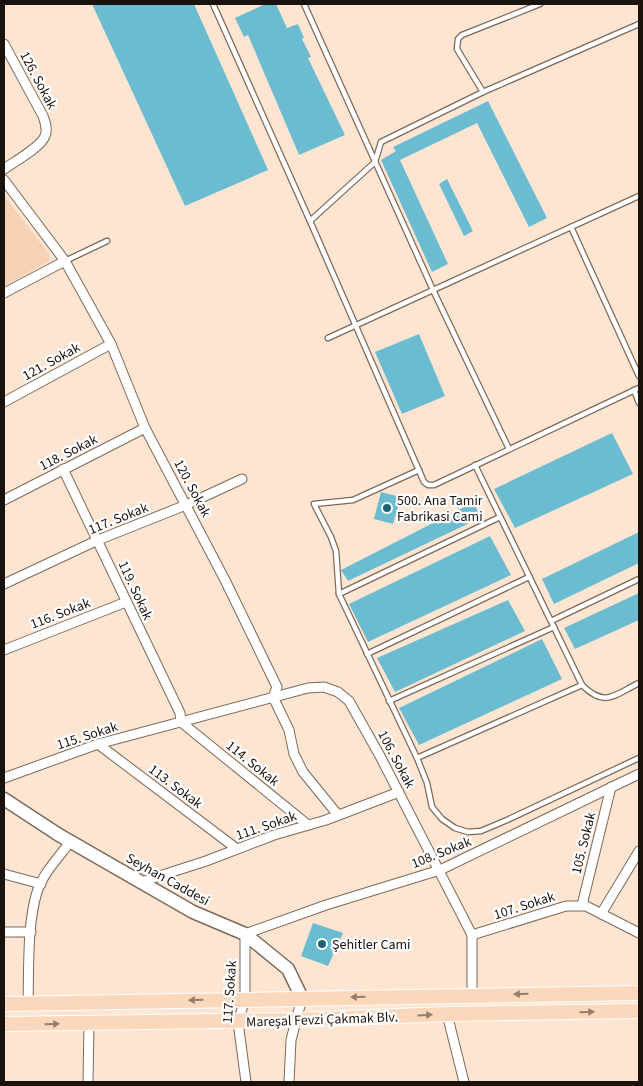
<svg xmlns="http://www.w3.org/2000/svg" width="643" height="1086" viewBox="0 0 643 1086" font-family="'Source Sans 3',sans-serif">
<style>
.green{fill:#f7d1b3}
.building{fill:#6cbcd1}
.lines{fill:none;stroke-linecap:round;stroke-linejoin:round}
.service-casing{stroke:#7e6958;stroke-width:7}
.minor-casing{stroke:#7e6958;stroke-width:11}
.secondary-casing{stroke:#7e6958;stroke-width:15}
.primary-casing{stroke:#fff;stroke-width:16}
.service{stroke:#fff;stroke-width:4.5}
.minor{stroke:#fff;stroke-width:9}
.secondary{stroke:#fff;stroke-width:12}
.primary{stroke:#fbd7bb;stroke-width:14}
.oneway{fill:#967e6c}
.poi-dot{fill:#1e6474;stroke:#fff;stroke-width:2}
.labels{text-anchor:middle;stroke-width:4.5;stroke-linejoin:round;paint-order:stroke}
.street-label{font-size:14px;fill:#1a120c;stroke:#fff}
.poi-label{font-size:14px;fill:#1a120c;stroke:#fff;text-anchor:start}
</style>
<rect width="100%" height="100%" fill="#fee5d2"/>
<polygon class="green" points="4,195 49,254 49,261 4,286"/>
<g class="building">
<polygon points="92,4 194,4 268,170 185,206"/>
<polygon points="265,4 276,4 287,28 298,24 304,38 302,39 311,57 308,58 345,135 299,155 248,35 244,37 235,18"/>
<polygon points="488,101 547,218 529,227 477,123 400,160 448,264 432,272 381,160 396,151 393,147"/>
<polygon points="447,179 473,231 464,236 439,184"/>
<polygon points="419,334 445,396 402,414 375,352"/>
<polygon points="612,433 633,474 515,528 494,489"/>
<polygon points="381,492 401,497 393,524 374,519"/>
<polygon points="474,502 480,518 348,581 341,570"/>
<polygon points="639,532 639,563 554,604 542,579"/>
<polygon points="490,536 511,575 368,642 349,604"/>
<polygon points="639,593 639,620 575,649 564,628"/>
<polygon points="508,600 525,631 395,692 377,658"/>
<polygon points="542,639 562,679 419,745 399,708"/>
<polygon points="313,923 343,933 328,966 301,956"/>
</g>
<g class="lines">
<g class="service-casing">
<g id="service">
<polyline points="213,4 310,221"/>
<polyline points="304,4 433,290 509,449"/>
<polyline points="639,24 483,92 381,142 375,162 310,221 424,482 428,485 434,485 639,388"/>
<polyline points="483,92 457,49 458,39 462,35 540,4"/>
<polyline points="571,227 639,376"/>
<polyline points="65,261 107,241"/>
<polyline points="328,338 639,196"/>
<polyline points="634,390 639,403"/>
<polyline points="419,470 353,500 314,504 331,537 336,551 339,594 417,758 582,685 475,465"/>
<polyline points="339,594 500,517"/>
<polyline points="551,621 639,579"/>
<polyline points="367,654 529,577"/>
<path d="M 582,685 C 605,708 614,695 639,683"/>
<polyline points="389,701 554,627"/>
<polyline points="417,758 427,783 432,807 442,819 455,828 468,832 481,831 507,820 639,758"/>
</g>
</g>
<g class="minor-casing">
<g id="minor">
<path d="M 4,44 L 43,116 C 45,122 48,129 45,136 C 41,147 14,162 4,169"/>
<polyline points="4,180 65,261 111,344 145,428 225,580 277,687 273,697 289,730 294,754 303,772 338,815"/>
<polyline points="4,293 65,261"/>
<polyline points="4,402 111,344"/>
<polyline points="63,469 180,713 181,722"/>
<polyline points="4,500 145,428"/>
<polyline points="4,584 98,540 186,505 242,479"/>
<polyline points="4,650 126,602"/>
<polyline points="181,722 308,825"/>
<polyline points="98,744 237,849"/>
<polyline points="4,778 98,744 308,688 324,687 338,692 349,701 380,756 472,935 472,995"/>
<polyline points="4,874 41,884"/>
<polyline points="141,882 206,861 274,835 326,820 399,792"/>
<polyline points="582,905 611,787"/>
<polyline points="601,914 639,851"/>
<polyline points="4,932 31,932"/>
<polyline points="472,935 566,906 586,906 639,933"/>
<path d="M 28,1003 C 29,970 27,924 37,892 C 43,873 59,857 71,841"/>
<polyline points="447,1014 464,1082"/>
<polyline points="88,1082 89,1023"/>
<polyline points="246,1082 238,1022 245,999 245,934 326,905 440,870 639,774"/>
<polyline points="289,1082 291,1040 302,998"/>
</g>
</g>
<g class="secondary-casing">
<polyline id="secondary" points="4,799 59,835 193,912 245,934 288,969 302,998"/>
</g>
<g class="primary-casing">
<g id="primary">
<polyline points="4,1004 639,993"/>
<polyline points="4,1024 296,1020 447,1014 639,1011"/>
</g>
</g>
<use href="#service" class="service"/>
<use href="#minor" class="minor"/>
<use href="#secondary" class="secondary"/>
<use href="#primary" class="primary"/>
</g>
<defs><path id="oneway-solid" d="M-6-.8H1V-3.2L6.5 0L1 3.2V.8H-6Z" transform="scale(1.25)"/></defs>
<g class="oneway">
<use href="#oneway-solid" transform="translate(521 994) rotate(179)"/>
<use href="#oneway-solid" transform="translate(358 997) rotate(179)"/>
<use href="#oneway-solid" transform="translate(196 1000) rotate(179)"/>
<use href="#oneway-solid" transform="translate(587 1012) rotate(-1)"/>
<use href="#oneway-solid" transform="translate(425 1015) rotate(-3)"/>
<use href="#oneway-solid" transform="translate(52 1024) rotate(-1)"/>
</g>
<g class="poi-dot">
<circle cx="387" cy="508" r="5"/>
<circle cx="322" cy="944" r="5"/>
</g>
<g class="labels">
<g class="street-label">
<text transform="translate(39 80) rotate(62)" y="5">126. Sokak</text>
<text transform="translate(51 361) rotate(-29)" y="5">121. Sokak</text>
<text transform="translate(68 452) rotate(-27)" y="5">118. Sokak</text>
<text transform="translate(193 488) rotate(62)" y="5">120. Sokak</text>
<text transform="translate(118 518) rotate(-22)" y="5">117. Sokak</text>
<text transform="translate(136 590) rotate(65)" y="5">119. Sokak</text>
<text transform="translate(60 613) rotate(-21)" y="5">116. Sokak</text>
<text transform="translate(87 735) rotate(-18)" y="5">115. Sokak</text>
<text transform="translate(397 759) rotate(62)" y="5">106. Sokak</text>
<text transform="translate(253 763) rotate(39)" y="5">114. Sokak</text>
<text transform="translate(176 786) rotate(37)" y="5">113. Sokak</text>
<text transform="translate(266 825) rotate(-19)" y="5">111. Sokak</text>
<text transform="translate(583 843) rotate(-76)" y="5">105. Sokak</text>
<text transform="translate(441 852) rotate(-22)" y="5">108. Sokak</text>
<text transform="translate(168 879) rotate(29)" y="5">Seyhan Caddesi</text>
<text transform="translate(524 905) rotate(-18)" y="5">107. Sokak</text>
<text transform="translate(229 992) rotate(-86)" y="5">117. Sokak</text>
<text transform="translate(322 1019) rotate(-2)" y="5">Mareşal Fevzi Çakmak Blv.</text>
</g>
<g class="poi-label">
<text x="397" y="505">500. Ana Tamir<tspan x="397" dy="16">Fabrikasi Cami</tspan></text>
<text x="332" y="949">Şehitler Cami</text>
</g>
</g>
<rect width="643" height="1086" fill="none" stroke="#1a120c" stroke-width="10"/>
</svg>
